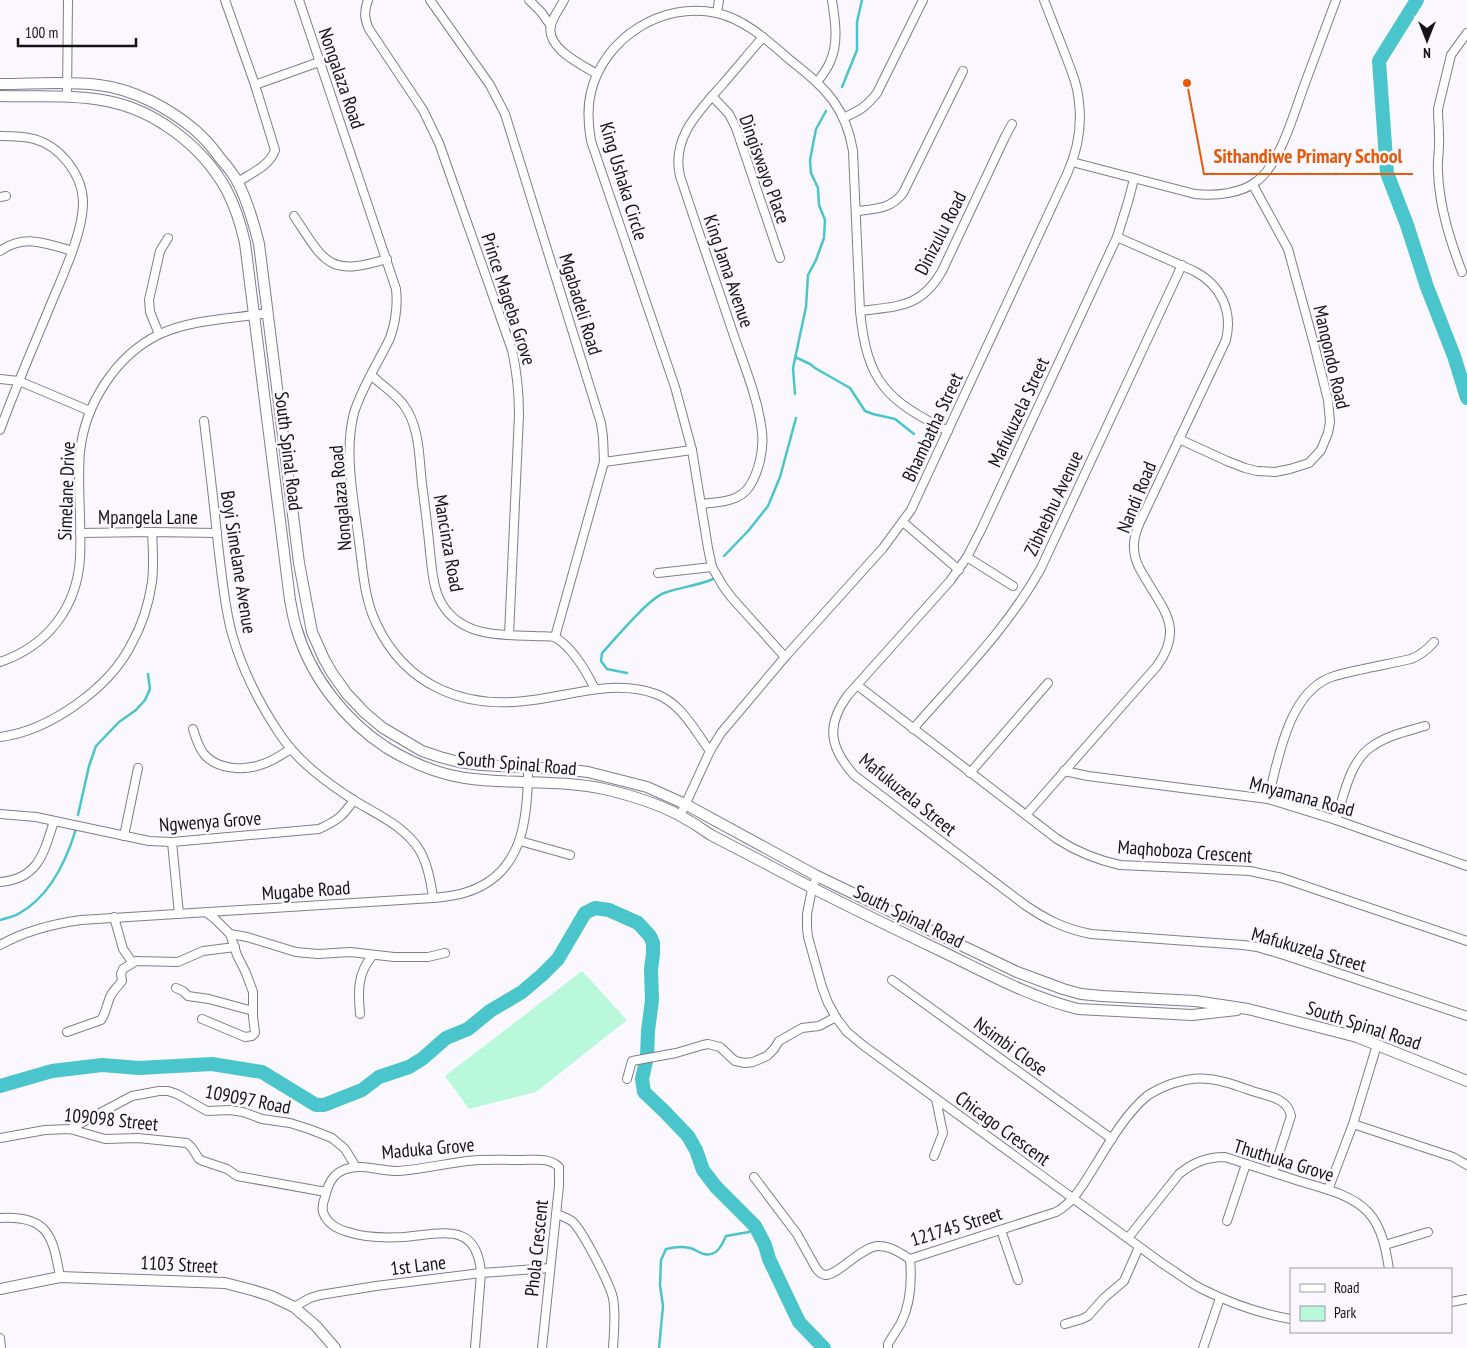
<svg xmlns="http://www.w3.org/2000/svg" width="1467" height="1348" viewBox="0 0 1467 1348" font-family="'PT Sans Narrow',sans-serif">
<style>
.green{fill:#baf8db}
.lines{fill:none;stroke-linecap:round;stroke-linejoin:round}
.stream{stroke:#49c5cb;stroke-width:2.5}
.river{stroke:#49c5cb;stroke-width:14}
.minor-casing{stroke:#827c8a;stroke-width:10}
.tertiary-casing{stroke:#827c8a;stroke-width:12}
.minor{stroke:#fff;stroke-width:8}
.tertiary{stroke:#fff;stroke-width:10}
.labels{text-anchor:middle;stroke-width:5;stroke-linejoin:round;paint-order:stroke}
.street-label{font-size:19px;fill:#151218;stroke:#faf8fe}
.leader{fill:none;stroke:#e8590c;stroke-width:2}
.callout-dot{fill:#e8590c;stroke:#faf8fe;stroke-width:2}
.callout-label{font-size:20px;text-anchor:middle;font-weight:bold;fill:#e8590c;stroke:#faf8fe;stroke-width:5;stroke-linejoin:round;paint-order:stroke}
</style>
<rect width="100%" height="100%" fill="#faf8fe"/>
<polygon class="green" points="582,971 627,1020 536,1092 469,1109 445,1076"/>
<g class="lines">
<g class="stream">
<polyline points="842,87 857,50 857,22 862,0"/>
<polyline points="795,357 810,364 815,368 850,388 865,411 873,414 895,419 914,434"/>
<polyline points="795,394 793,368 806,307 808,275 816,260 824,238 825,220 819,205 818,188 811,173 810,160 816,129 826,111"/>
<polyline points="724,556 749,530 768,506 780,477 796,418"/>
<path d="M 627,673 L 607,669 L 601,661 L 602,653 C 616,638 647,600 664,593 C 680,587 697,586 713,579"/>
<polyline points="78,815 89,766 96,746 119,722 136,710 145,700 150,689 148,674"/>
<path d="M 0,920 C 6,918 13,917 18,914 C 50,897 66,862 76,829"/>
<path d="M 659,1348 L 663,1306 L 660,1285 L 661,1260 L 666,1249 C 674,1247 682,1246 690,1248 C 695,1249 699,1253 704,1254 C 717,1257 722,1245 726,1236 L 749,1232 L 755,1226"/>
</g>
<g class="river">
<polyline points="1417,0 1379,61 1387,173 1407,225 1427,287 1454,356 1467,398"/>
<polyline points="0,1086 52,1071 102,1065 139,1068 212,1064 262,1072 316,1105 324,1105 362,1090 379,1077 409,1067 422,1059 446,1038 468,1029 490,1011 522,992 542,975 558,959 585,913 595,908 609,910 638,923 650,936 653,943 653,954 651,969 652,1000 648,1031 647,1057 642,1079 644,1092 664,1111 688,1136 696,1150 703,1170 716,1187 755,1226 765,1245 769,1259 799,1322 824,1348"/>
</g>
<g class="minor-casing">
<g id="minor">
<path d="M 225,0 L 255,85 L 275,150 C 270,166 251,173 238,182"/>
<path d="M 299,0 L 396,289 C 398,307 396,321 390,338 C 379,361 361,389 354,413 C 343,454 355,507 360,549 C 363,573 365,600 376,623 C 406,687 465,710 533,700 C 573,695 616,679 656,694 C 681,703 695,731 710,751"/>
<path d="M 368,0 C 364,11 364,18 369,29 L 423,110 L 439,143 L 512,350 C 517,372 519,392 519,415 L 509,635"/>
<polyline points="430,0 490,85 505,114 601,423 603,437 604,462 555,637"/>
<polyline points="529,0 541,12 551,26"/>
<path d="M 564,0 C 560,8 553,17 551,25 C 545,48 582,65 597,74"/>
<polyline points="717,13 719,0"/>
<path d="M 817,82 C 822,76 827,69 830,62 C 839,43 835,20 832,0"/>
<polyline points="255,85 319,62"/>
<polyline points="712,96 729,114 736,128 780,258"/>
<polyline points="67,97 68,0"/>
<path d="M 843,118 C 859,111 866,107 877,93 L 923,0"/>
<path d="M 0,136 C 11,136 23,136 34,139 C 60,146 82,174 83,201 C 84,229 64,273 53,299 C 35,343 16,386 0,430"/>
<path d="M 1072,162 L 1195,194 C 1215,196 1241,194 1257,181 C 1280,164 1294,113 1304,86 C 1315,57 1325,29 1336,0"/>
<path d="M 1134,179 L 1128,202 L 1117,237 L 981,530 L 967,557 L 950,581 L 848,695 C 826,725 829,747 854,775 L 1025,905 C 1047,920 1065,929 1091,934 L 1243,945 L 1257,947 L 1284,955 L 1467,1016"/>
<polyline points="0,197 6,196"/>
<path d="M 857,211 C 875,209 891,209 903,193 L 963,71"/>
<path d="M 294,216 C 325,262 327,277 387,259"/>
<path d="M 0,251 C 24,234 46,243 72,251"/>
<path d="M 1462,272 C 1450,240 1439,206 1438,171 C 1437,160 1440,148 1439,136 C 1439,127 1438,118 1438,109 L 1451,55 L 1467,33"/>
<path d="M 860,311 C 898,306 921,308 942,271 L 1005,137 L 1012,124"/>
<polyline points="159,334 150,312 149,300 160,251 168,238"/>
<path d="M 372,376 C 382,385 394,393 403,404 C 420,426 419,458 422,484 C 425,507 428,529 430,552 C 432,569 433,589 442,604 C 462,637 500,635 534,636 C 540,637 551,635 556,638 C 573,648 587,673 595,689"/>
<polyline points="0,379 19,381 90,411"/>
<path d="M 204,421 C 209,462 214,503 218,545 C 222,575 224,605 232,634 C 242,669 259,703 279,733 C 298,762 326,782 355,801 C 378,815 406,827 420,851 C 428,865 431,882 433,898"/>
<polyline points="1179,439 1227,461 1245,468 1257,471 1275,472 1290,469 1309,463 1321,450 1328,433 1330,422 1328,400 1314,344 1288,249 1253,185"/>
<polyline points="604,462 692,450"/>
<path d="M 701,504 C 718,502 739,502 749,487 C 759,472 764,449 762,432 C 758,397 743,363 732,330 C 715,279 697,228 680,176 C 671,138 699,111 722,85 C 736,69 749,53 763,37"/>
<polyline points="903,522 959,570"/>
<polyline points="80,533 152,532 217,533"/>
<polyline points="967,557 1013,586"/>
<polyline points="658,573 712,567"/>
<path d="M 785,657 L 732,598 L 723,586 L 712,567 L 708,548 L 692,450 L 675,387 L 591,141 C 588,124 587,108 591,92 C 604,38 662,1 717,13 C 746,20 768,41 790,60 C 806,73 822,85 834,102 C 844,116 850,133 853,151 L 860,311 C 867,382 886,400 948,431"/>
<path d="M 0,662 C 47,646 77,608 80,558 C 82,523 77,487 80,452 C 85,404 116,355 160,334 C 193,319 232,319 267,313"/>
<path d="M 857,685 L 1057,839 C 1077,852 1097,860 1120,865 L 1250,871 L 1282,878 L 1467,941"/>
<path d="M 193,729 C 196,738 198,747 204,754 C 217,770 245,771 263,764 C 273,761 282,754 291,749"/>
<path d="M 913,729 C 958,677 1008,628 1041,568 L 1182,265"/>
<path d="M 0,737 C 49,731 110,688 132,643 C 142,625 149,602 152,582 C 154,565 153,549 152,532"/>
<polyline points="1064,771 1088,776 1268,799 1336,820 1467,866"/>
<polyline points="970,773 1048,683"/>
<path d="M 1268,799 C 1278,760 1288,695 1329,678 C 1339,674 1349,672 1359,670 C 1376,666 1394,663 1411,659 C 1421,655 1427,650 1434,642"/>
<path d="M 0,814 L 36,817 L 149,841 L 172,842 L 319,829 C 338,820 342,817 354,800"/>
<path d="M 1026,815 L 1157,666 C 1184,628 1164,611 1144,576 C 1138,567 1133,556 1134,544 C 1134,536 1137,529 1140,522 L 1226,340 C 1233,311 1221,285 1194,271 L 1117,237"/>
<path d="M 680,816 L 710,751 L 721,733 L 785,657 L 883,548 L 911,510 L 1067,174 C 1077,152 1082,127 1079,103 C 1078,86 1071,70 1065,54 C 1058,36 1051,18 1044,0"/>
<path d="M 1336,820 C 1344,795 1350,759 1374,745 C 1389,735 1408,731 1425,726"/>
<polyline points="124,836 138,768"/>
<polyline points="520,841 570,855"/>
<polyline points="172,842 179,914"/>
<path d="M 817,876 L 812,889 L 807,914 L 807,928 L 808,937 L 822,987 L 828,1003 L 837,1019 L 847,1032 L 864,1046 L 1163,1264 C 1176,1272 1188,1282 1202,1289 C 1230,1303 1261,1314 1291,1319"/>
<path d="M 0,882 C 39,879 44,852 54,821"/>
<polyline points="114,917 123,949 132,962"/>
<polyline points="230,934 247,937 296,952 318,954 350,952 394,957 428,957 445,953"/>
<path d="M 0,945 C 25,931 52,924 81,920 L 433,898 C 444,897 456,896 467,892 C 523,874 528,819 528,768"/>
<polyline points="892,980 1112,1139"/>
<polyline points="176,988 183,991 188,996 209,999 253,1011"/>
<path d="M 360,1014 C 358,992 357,973 373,955"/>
<polyline points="202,1019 245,1037 252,1036 255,1033 253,1016 253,992 246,973 237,955 230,934 215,919 206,912"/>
<path d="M 67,1032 L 101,1020 C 106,1013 107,1004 110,997 C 113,990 118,987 122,981 L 121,974 L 123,969 L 136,961 L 178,962 L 203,951 L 235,947"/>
<polyline points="627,1079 632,1061 676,1053 703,1045 708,1044 720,1047 735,1061 745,1063 753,1062 767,1056 774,1049 779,1041 802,1028 819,1026 836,1017"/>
<polyline points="1353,1124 1453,1157 1467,1165"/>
<polyline points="70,1129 132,1096 159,1091 168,1091 177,1094 207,1111 230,1110 243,1112 262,1119 290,1123 309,1129 332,1138 345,1149 356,1167"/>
<polyline points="0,1138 45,1130 70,1129 105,1139 138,1138 177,1142 187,1143 192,1148 199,1159 203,1161 227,1169 237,1176 326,1192"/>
<polyline points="934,1156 943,1133 936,1099"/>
<path d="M 754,1177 L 797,1234 L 816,1268 C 818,1271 821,1274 825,1275 C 837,1276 860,1248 877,1246 C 889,1245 900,1253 910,1259 L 1056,1212 C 1074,1202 1082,1186 1093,1169 C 1107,1146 1126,1113 1147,1096 C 1154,1091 1163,1087 1171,1084 C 1183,1080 1195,1077 1208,1079 C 1223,1080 1238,1086 1252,1091 C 1268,1096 1288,1098 1291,1116 L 1273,1172"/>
<polyline points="1328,1190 1353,1124 1377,1045"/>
<path d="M 556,1214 C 562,1216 568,1218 573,1222 C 583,1232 610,1284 613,1298 C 616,1314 614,1331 613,1348"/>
<path d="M 0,1218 C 48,1215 53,1236 60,1277"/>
<polyline points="1227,1221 1246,1164"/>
<polyline points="1001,1230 1018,1280"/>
<path d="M 1128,1238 L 1179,1174 C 1194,1162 1207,1157 1225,1157 C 1250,1165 1274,1173 1299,1181 C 1322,1188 1351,1194 1368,1212 C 1382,1227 1386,1250 1389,1269"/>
<polyline points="1385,1245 1428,1232"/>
<polyline points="1451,1302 1467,1299"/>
<polyline points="294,1307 310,1298 320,1295 376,1286 481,1273 550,1268"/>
<polyline points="1065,1324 1082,1319 1088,1316 1104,1298 1124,1281 1139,1247"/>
<polyline points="0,1338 1,1348"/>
<path d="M 475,1348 L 481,1273 C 477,1221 442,1234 404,1237 C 386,1238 366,1238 348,1232 C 337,1229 327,1224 323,1212 C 322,1207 323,1202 325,1197 C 328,1184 333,1173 346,1169 C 363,1163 382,1172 399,1171 C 422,1169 444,1164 467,1161 C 484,1159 502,1160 520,1160 C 533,1160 549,1157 559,1167 L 559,1186 L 542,1348"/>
<path d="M 888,1348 L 888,1344 C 892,1337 897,1330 901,1323 C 911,1303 912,1281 910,1259"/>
<polyline points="1203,1348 1220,1298"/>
</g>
</g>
<g class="tertiary-casing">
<g id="tertiary">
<path d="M 0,84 C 33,84 66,81 99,85 C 133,89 169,108 195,130 C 204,138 213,148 220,158 C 227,166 234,174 238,183 C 248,202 254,224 259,244 L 299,563 L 312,632 L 324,659 L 332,673 L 347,694 L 365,713 L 383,728 L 422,751 L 440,757 L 459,762 L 481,765 L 563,769 L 588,772 L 647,787 L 685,804 L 817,876 L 1017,972 L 1063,989 L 1081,994 L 1102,996 L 1195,1001 L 1248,1009 L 1357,1037 L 1467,1081"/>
<path d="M 0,96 C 35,97 72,94 107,101 C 155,110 202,146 226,189 C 235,206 241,225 245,243 L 290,600 C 292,609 293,618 296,627 C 310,676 345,721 387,748 C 410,762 438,774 465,778 C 512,785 558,779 604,789 C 630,795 656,803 679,815 C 690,821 701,828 711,835 C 728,844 744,852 761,861 C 820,893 880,922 941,951 C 985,972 1029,997 1078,1009 L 1192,1015 L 1237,1010"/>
<polyline points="0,1289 60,1277 225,1283 252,1290 271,1296 294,1307 316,1326 335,1348"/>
</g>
</g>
<use href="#minor" class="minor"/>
<use href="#tertiary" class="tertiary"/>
</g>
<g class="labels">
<g class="street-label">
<text transform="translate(342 78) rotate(71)" y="7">Nongalaza Road</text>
<text transform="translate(765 169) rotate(70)" y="7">Dingiswayo Place</text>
<text transform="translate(624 181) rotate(73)" y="7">King Ushaka Circle</text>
<text transform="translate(940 233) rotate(-63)" y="7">Dinizulu Road</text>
<text transform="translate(729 271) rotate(71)" y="7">King Jama Avenue</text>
<text transform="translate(509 299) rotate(72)" y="7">Prince Mageba Grove</text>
<text transform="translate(581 304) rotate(73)" y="7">Mgabadeli Road</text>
<text transform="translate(1332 357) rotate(77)" y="7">Manqondo Road</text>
<text transform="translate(1018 412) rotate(-65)" y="7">Mafukuzela Street</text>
<text transform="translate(932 427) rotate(-65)" y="7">Bhambatha Street</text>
<text transform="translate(289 451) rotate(83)" y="7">South Spinal Road</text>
<text transform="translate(66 491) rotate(-88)" y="7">Simelane Drive</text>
<text transform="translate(1136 497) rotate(-68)" y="7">Nandi Road</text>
<text transform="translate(340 498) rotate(-95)" y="7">Nongalaza Road</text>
<text transform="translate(1053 503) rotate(-65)" y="7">Zibhebhu Avenue</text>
<text x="148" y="524">Mpangela Lane</text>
<text transform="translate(449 543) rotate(80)" y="7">Mancinza Road</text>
<text transform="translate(239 562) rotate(81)" y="7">Boyi Simelane Avenue</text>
<text transform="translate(517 763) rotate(5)" y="7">South Spinal Road</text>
<text transform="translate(908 794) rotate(39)" y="7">Mafukuzela Street</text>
<text transform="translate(1302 796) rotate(15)" y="7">Mnyamana Road</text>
<text transform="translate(210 821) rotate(-4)" y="7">Ngwenya Grove</text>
<text transform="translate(1185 851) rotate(4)" y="7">Maqhoboza Crescent</text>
<text transform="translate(306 890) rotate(-4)" y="7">Mugabe Road</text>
<text transform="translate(909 916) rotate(26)" y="7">South Spinal Road</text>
<text transform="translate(1309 949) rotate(16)" y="7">Mafukuzela Street</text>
<text transform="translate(1364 1025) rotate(18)" y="7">South Spinal Road</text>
<text transform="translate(1011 1046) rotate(36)" y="7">Nsimbi Close</text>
<text transform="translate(248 1099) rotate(11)" y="7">109097 Road</text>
<text transform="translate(111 1119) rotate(6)" y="7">109098 Street</text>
<text transform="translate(1003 1128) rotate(36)" y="7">Chicago Crescent</text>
<text transform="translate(428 1148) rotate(-5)" y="7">Maduka Grove</text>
<text transform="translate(1284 1160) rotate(17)" y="7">Thuthuka Grove</text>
<text transform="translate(956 1226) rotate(-17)" y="7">121745 Street</text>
<text transform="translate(536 1248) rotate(-84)" y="7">Phola Crescent</text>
<text transform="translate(179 1264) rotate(3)" y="7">1103 Street</text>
<text transform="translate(418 1265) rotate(-7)" y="7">1st Lane</text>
</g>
</g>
<path class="leader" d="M1187 83L1204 174H1413"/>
<circle class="callout-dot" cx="1187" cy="83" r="5"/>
<g class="callout-label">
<text x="1308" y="163">Sithandiwe Primary School</text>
</g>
<rect x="1290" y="1268" width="162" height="65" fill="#faf8fe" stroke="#9e9ca2"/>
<rect x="1300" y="1284" width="25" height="8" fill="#ffffff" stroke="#9e9ca2"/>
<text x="1334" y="1293" font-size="15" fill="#151218">Road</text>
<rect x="1300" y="1306" width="25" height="15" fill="#baf8db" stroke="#9e9ca2"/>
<text x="1334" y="1318" font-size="15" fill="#151218">Park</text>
<g transform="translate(1427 40) rotate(180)" stroke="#faf8fe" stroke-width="4" paint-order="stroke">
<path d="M0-4L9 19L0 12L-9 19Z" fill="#151218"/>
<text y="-8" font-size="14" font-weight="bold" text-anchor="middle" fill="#151218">N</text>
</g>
<path d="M18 38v8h118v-8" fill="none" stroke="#151218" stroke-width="2.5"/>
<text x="25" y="38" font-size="15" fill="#151218" stroke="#faf8fe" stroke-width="4" paint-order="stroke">100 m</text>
</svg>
